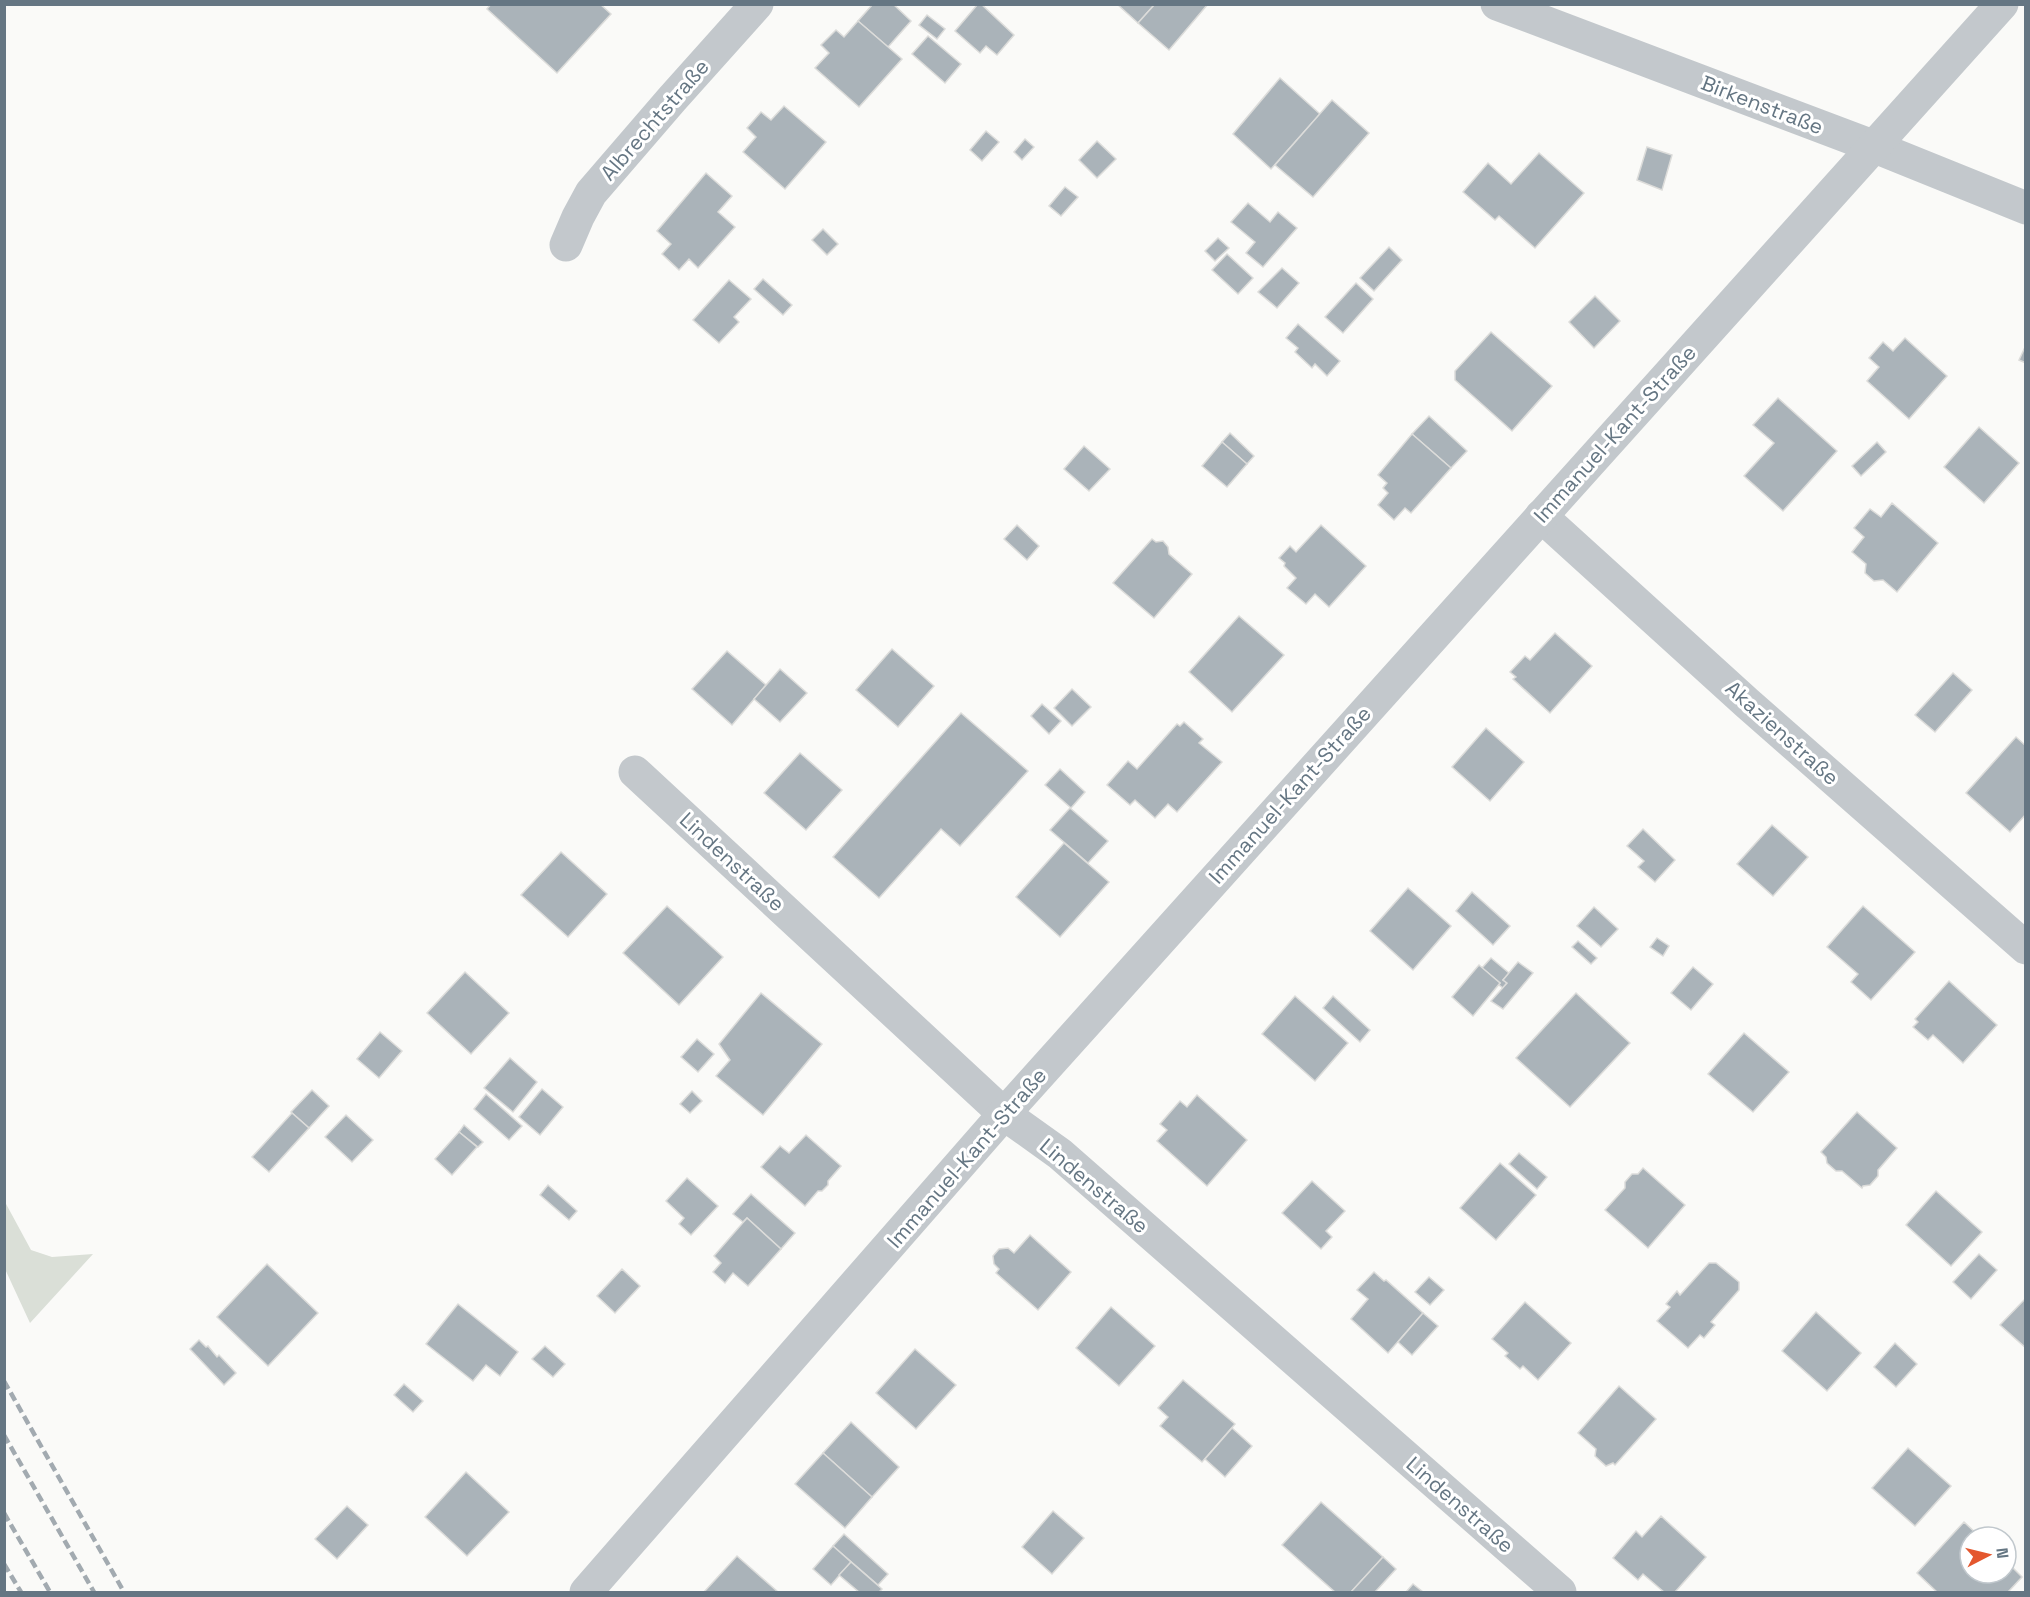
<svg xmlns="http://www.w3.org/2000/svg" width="2030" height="1597" viewBox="0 0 2030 1597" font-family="'Space Grotesk',sans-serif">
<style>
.green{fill:#dadfd7}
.building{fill:#aab3b9;stroke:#dcdcda;stroke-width:1.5}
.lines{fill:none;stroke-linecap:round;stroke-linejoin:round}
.minor{stroke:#c3c8cc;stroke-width:33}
.rail{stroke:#a2aab0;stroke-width:4.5;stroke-dasharray:9 4.5;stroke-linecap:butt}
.labels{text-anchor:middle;stroke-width:6;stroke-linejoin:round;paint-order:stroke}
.street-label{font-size:21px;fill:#657683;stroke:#fff}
</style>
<rect width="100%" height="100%" fill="#fafaf8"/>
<polygon class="green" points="5,1202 31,1250 52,1257 93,1254 30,1323 5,1269"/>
<g class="building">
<polygon points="491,4 600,4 611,14 557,73 487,9"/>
<polygon points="873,4 893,4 911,21 888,47 858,21"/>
<polygon points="978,4 981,4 1014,35 997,55 986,46 980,53 955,31"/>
<polygon points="1117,4 1155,4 1138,23"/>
<polygon points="1155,4 1208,4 1169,50 1138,23"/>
<polygon points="927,15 945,29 937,39 919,25"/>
<polygon points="858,21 902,59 859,107 815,68 829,53 821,45 836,30 844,37"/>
<polygon points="928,36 961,64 945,83 912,54"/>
<polygon points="1280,78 1320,114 1271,169 1233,134"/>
<polygon points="1332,100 1369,133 1313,197 1275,165"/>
<polygon points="784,106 826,142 785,189 743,152 756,137 747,128 761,112 771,120"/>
<polygon points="986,131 999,142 982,161 970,150"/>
<polygon points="1025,139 1034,147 1022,160 1014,152"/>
<polygon points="1097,141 1116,159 1097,178 1079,160"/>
<polygon points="1647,147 1672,155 1662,190 1637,180"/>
<polygon points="1539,153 1584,193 1535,248 1499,216 1495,220 1463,192 1488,163 1511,184"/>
<polygon points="706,173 732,196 718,212 735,227 698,268 689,259 679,270 662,254 671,244 657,231"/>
<polygon points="1065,187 1078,197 1061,216 1049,206"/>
<polygon points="1248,203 1270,222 1278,212 1297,228 1263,267 1246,253 1255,242 1231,222"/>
<polygon points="823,229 838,244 827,255 812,240"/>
<polygon points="1218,238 1229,248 1215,261 1205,251"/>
<polygon points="1389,247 1402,260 1374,291 1360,278"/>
<polygon points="1227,254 1253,278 1238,294 1212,270"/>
<polygon points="1282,268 1299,283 1277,308 1258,292"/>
<polygon points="763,279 792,305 783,315 754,289"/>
<polygon points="729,280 751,299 734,317 739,322 719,343 693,320"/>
<polygon points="1356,283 1373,299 1343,333 1325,317"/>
<polygon points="1595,296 1620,321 1594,348 1569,322"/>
<polygon points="1298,324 1340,361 1327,376 1315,364 1312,368 1295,352 1298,348 1286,338"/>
<polygon points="1491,332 1552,386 1512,431 1455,380 1455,371"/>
<polygon points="1905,338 1947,376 1909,419 1867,381 1879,367 1869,358 1883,342 1893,351"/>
<polygon points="2026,345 2026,363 2019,360"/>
<polygon points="1778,398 1837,451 1783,511 1744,476 1774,443 1753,425"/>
<polygon points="1429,416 1467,451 1451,468 1412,434"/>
<polygon points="1979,427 2019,463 1984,503 1944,467"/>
<polygon points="1230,433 1254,456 1247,464 1222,442"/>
<polygon points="1412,434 1451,468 1411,513 1405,508 1394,520 1378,505 1388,493 1383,488 1387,483 1378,475"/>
<polygon points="1222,442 1247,464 1227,487 1202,466"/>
<polygon points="1877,442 1886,452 1861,476 1852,466"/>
<polygon points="1084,446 1110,469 1089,491 1064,469"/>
<polygon points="1892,503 1938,543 1897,592 1883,580 1874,581 1865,573 1866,564 1852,552 1864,537 1854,528 1870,509 1881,517"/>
<polygon points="1017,525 1039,546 1027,560 1004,539"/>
<polygon points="1321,525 1366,566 1329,607 1315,594 1306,604 1287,588 1296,578 1284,566 1285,563 1279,558 1290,546 1296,552"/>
<polygon points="1152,539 1156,542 1163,541 1168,547 1169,554 1192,574 1154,618 1113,583"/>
<polygon points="1239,616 1284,655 1232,712 1189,672"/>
<polygon points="1555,633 1592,666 1550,713 1513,679 1516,677 1510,672 1525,656 1530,660"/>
<polygon points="892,649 934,686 898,727 856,690"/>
<polygon points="727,651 766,685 732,725 692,689"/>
<polygon points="780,669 807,693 780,722 754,699"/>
<polygon points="1953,673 1972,690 1935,732 1915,715"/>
<polygon points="1072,689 1091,707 1072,726 1054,708"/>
<polygon points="1042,704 1061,721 1049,734 1031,716"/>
<polygon points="961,713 1028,771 960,846 941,829 879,898 833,857"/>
<polygon points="1184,722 1203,739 1199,743 1222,762 1177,812 1168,804 1155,818 1135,800 1130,805 1107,785 1128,761 1137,769 1177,724 1180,726"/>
<polygon points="1486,728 1524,762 1490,801 1452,767"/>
<polygon points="2016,737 2026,746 2026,814 2010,832 1966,793"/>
<polygon points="800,753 842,790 806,830 764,793"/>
<polygon points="1060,769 1085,792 1071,808 1045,785"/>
<polygon points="1070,808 1108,841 1088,863 1050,830"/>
<polygon points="1772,825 1808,857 1773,896 1737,864"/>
<polygon points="1643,829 1675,860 1655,882 1638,867 1644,861 1627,846"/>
<polygon points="1064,843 1109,882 1060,937 1016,897"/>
<polygon points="561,852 607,894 568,937 521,895"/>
<polygon points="1408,888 1451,926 1413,970 1370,931"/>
<polygon points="1472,892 1510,926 1493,945 1456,911"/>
<polygon points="667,906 723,957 679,1005 623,953"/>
<polygon points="1863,906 1915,952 1871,1000 1851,982 1858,974 1827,947"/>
<polygon points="1594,907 1618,929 1601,947 1577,926"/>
<polygon points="1657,938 1669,946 1663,956 1650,947"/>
<polygon points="1578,941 1597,958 1591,964 1572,947"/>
<polygon points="1491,958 1509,973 1503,980 1507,983 1503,988 1499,985 1500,983 1482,968"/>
<polygon points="1518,962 1533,973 1503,1009 1491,1001 1507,983 1503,980"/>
<polygon points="1479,965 1500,983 1473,1016 1452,997"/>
<polygon points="1693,967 1713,984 1691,1010 1671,993"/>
<polygon points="465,972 509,1013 471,1054 427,1013"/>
<polygon points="1949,981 1997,1025 1963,1063 1933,1035 1928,1040 1913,1027 1918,1022 1915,1019"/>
<polygon points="761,993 822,1044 763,1115 716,1076 730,1060 719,1044"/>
<polygon points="1576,993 1630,1043 1570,1107 1516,1058"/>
<polygon points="1295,996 1348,1043 1315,1081 1262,1034"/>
<polygon points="1333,996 1370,1030 1360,1042 1323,1008"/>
<polygon points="380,1032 402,1051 379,1078 357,1059"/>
<polygon points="1744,1033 1789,1072 1753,1112 1708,1074"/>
<polygon points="697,1039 714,1054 698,1072 681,1057"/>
<polygon points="510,1058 537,1082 513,1112 484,1088"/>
<polygon points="542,1089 563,1107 540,1135 519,1117"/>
<polygon points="312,1090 329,1106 309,1128 291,1112"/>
<polygon points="692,1091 702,1101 690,1113 680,1104"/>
<polygon points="486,1094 522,1126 509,1140 474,1109"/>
<polygon points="1197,1095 1247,1140 1207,1186 1157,1141 1167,1130 1160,1124 1180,1101 1187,1107"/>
<polygon points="1857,1112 1897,1148 1878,1170 1878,1176 1870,1185 1863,1186 1862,1188 1842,1171 1836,1171 1827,1163 1826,1157 1821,1152"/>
<polygon points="292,1113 309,1128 269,1172 252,1157"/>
<polygon points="346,1115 373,1140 352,1162 325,1137"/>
<polygon points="464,1125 483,1142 478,1147 459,1132"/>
<polygon points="459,1132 477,1147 452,1175 435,1159"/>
<polygon points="806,1135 841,1166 828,1181 828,1185 822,1191 818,1191 805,1206 761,1167 780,1146 789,1153"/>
<polygon points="1519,1153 1547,1177 1537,1189 1509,1164"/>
<polygon points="1500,1163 1536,1195 1496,1240 1460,1208"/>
<polygon points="1643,1168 1685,1205 1648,1248 1605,1210 1625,1188 1625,1182 1632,1174 1638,1174"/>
<polygon points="687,1178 718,1206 691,1235 679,1224 684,1218 666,1201"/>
<polygon points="1312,1181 1345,1211 1326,1231 1332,1237 1321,1249 1282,1213"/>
<polygon points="548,1185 577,1211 569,1220 540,1195"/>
<polygon points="1936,1191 1982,1232 1951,1266 1906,1225"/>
<polygon points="751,1194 795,1233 781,1249 747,1218 743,1222 733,1214"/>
<polygon points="747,1218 781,1249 748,1286 733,1273 725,1283 713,1272 721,1263 714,1256"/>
<polygon points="1030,1235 1071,1272 1038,1310 996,1273 999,1269 994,1264 993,1256 999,1249 1008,1248 1014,1253"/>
<polygon points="1979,1254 1997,1270 1971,1299 1953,1282"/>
<polygon points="1709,1263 1716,1263 1739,1282 1739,1290 1711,1322 1715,1325 1704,1338 1700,1335 1688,1348 1657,1321 1670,1307 1666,1304 1677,1291 1680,1295"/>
<polygon points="267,1264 318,1313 268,1366 217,1317"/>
<polygon points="622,1269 640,1286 615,1313 597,1296"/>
<polygon points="1374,1272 1384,1281 1386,1280 1423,1313 1388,1353 1351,1319 1368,1299 1357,1290"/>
<polygon points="1429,1277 1444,1290 1430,1305 1415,1292"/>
<polygon points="2026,1298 2026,1348 2000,1325"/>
<polygon points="1525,1302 1571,1343 1538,1380 1523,1366 1520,1369 1505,1356 1508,1353 1492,1339"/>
<polygon points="458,1304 518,1352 500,1376 486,1365 473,1381 426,1344"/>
<polygon points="1111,1307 1155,1346 1119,1386 1076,1348"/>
<polygon points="1816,1312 1861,1353 1827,1391 1782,1351"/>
<polygon points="1423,1313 1438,1326 1412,1355 1398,1342"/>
<polygon points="199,1340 206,1347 208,1346 217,1357 219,1355 236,1373 224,1385 190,1349"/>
<polygon points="1895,1343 1917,1364 1896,1387 1874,1367"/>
<polygon points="545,1346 565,1364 553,1377 532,1359"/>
<polygon points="915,1349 956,1385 916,1429 876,1393"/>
<polygon points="1183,1380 1235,1424 1202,1462 1160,1426 1168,1417 1158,1408"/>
<polygon points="404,1384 423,1401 413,1412 394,1395"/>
<polygon points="1619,1386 1656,1419 1615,1465 1613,1463 1606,1466 1595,1456 1596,1449 1578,1433"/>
<polygon points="851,1422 899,1467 872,1497 823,1453"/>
<polygon points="1232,1428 1252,1446 1225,1477 1205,1459"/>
<polygon points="1908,1448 1951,1486 1915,1526 1872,1488"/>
<polygon points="823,1453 872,1497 845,1528 795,1484"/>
<polygon points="466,1472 509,1512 467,1556 425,1517"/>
<polygon points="1321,1502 1383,1557 1351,1592 1335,1592 1282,1545"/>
<polygon points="347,1506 368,1525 337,1559 315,1539"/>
<polygon points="1053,1511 1084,1538 1052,1574 1022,1547"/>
<polygon points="1661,1516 1706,1557 1675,1592 1664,1592 1643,1574 1638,1580 1613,1558 1636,1531 1642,1537"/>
<polygon points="1964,1522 1980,1537 1970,1537 1970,1573 2006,1573 2006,1561 2022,1577 2008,1592 1937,1592 1917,1573"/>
<polygon points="844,1534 888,1574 878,1585 833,1546"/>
<polygon points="833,1546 851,1562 831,1585 813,1569"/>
<polygon points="737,1556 778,1592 704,1592"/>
<polygon points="1383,1557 1396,1569 1375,1592 1351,1592"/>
<polygon points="851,1562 882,1589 879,1592 859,1592 839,1575"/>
<polygon points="1413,1584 1423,1592 1406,1592"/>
</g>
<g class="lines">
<g class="minor">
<polyline points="1497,4 1875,147 2026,208"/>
<polyline points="566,245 578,217 591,193 672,99 757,4"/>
<polyline points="1541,516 1747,703 2026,948"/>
<polyline points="635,772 1004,1114 1060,1154 1560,1592"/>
<polyline points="586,1592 1004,1114 2002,4"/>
</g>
<g class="rail">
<polyline points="4,1381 124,1592"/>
<polyline points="4,1435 94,1592"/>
<polyline points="4,1513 50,1592"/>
<polyline points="4,1564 21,1592"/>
</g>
</g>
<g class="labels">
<g class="street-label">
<text transform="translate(1762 105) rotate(21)" y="7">Birkenstraße</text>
<text transform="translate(655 120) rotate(-49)" y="7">Albrechtstraße</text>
<text transform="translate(1615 434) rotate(-48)" y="7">Immanuel-Kant-Straße</text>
<text transform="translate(1782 733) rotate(42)" y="7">Akazienstraße</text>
<text transform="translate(1290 795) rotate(-48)" y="7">Immanuel-Kant-Straße</text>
<text transform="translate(732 862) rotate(43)" y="7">Lindenstraße</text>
<text transform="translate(967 1158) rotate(-49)" y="7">Immanuel-Kant-Straße</text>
<text transform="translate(1094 1186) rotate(40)" y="7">Lindenstraße</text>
<text transform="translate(1460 1505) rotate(41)" y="7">Lindenstraße</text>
</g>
</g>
<rect width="2030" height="1597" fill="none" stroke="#657683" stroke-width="12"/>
<g transform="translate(1988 1555) rotate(83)"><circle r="28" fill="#ffffff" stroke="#c1c8cd" stroke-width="1.5"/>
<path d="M0-4.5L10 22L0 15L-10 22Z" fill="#e4572e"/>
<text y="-9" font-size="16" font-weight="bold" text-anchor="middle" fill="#657683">N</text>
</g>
</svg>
